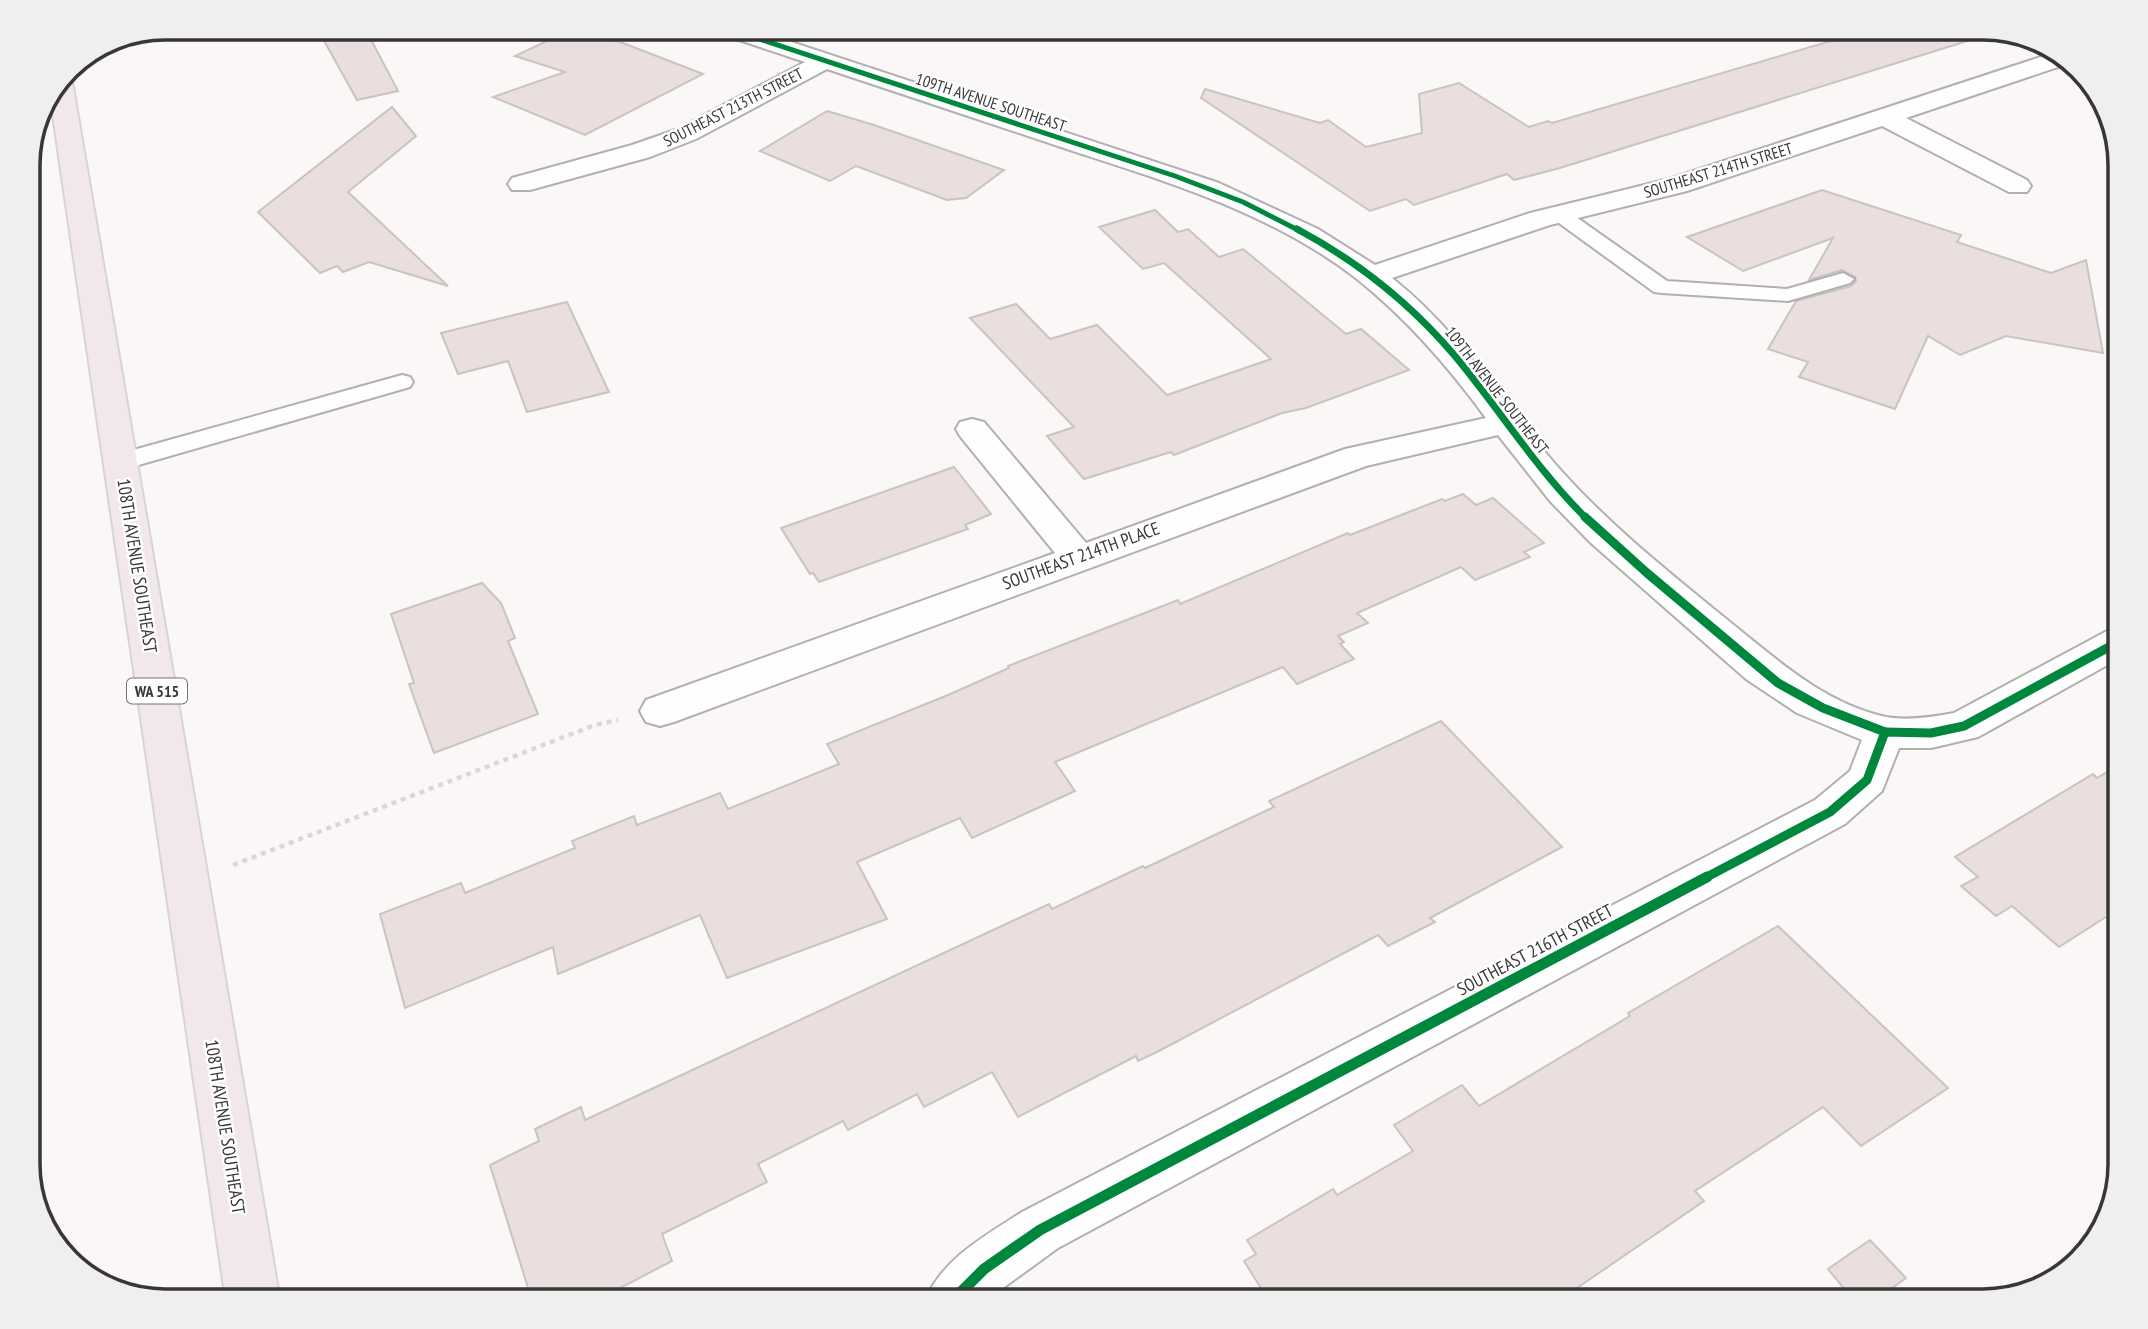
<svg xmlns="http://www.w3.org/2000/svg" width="2148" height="1329" viewBox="0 0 2148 1329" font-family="'PT Sans Narrow',sans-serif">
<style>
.building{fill:#eadede;stroke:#c8c4c4;stroke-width:2}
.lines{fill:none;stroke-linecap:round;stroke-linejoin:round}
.lane-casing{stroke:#b2afaf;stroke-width:4}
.street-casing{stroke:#b2afaf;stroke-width:4}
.primary-casing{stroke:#d7d4d4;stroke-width:4}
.path{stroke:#d8d8d8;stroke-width:4.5;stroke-dasharray:5 5;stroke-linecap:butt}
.lane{fill:#fffefe;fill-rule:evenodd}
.street{fill:#fffefe;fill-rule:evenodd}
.primary{fill:#f2e8e9;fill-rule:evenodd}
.cycleway-far3-casing{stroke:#fff;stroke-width:8}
.cycleway-far2-casing{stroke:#fff;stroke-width:10}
.cycleway-far1-casing{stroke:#fff;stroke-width:13}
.cycleway-casing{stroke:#fff;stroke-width:16}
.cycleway-far3{stroke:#00873e;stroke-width:5}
.cycleway-far2{stroke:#00873e;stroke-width:7}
.cycleway-far1{stroke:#00873e;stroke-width:9}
.cycleway{stroke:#00873e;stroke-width:11}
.labels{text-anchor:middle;stroke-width:5;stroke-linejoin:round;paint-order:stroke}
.far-street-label{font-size:16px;fill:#393636;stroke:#fff}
.shield{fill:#fff;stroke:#747272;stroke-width:2}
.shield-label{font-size:16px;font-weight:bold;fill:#393636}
.street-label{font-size:18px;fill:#393636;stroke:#fff}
.rim{fill:none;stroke:#393636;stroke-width:3.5}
</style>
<rect width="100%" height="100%" fill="#fcf7f7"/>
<g class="building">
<polygon points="317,28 365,28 398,91 357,100"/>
<polygon points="584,28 703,74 585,135 493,97 565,72 515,56 568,31"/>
<polygon points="1875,28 1978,28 1980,37 1560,168 1514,180 1507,174 1414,205 1406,199 1370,211 1201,98 1205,89 1320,123 1328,120 1366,147 1422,133 1419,94 1459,83 1529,127 1548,121 1552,123"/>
<polygon points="392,107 416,136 348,192 448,286 369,262 343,272 337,266 320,273 258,212"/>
<polygon points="827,111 874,125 1004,170 966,198 947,200 856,166 830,181 760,151"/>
<polygon points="1822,190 1961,235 1957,242 2051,273 2086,260 2103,353 2006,336 1960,355 1928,336 1895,409 1799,377 1808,362 1768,349 1796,301 1851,286 1856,281 1855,277 1842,270 1809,280 1833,238 1743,271 1687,237"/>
<polygon points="1155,210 1178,232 1188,229 1219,257 1243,249 1346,334 1361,329 1409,370 1306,408 1282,413 1174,455 1171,452 1084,479 1047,436 1074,427 970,318 1016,304 1050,339 1097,325 1167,395 1271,359 1164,263 1143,269 1099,227"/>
<polygon points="567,302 609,392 527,412 508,361 458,374 441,333"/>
<polygon points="954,467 991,514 965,525 968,529 819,582 813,573 810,574 781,528"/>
<polygon points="1463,494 1476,505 1493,498 1544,543 1524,552 1530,557 1475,580 1461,567 1357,613 1368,623 1338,636 1344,642 1340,644 1354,659 1297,684 1283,667 1055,762 1075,791 972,838 960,818 857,862 887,919 727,978 700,915 558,974 553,947 405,1008 380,914 461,883 465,893 575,848 572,841 634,816 637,825 720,793 728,809 839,764 827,744 948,695 1009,668 1008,666 1178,600 1180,604 1348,533 1350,535 1442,499 1445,501"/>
<polygon points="482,583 501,603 515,638 508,641 538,714 434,753 409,684 414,683 391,614"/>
<polygon points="1441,721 1562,847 1430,918 1435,922 1388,946 1378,935 1157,1052 1138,1061 1136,1056 1018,1117 992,1072 924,1107 917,1094 848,1130 843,1121 758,1164 767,1182 662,1234 672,1261 620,1288 624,1301 532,1301 490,1165 539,1141 535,1129 581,1107 585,1120 1049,904 1052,909 1143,866 1145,868 1274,807 1269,801"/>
<polygon points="2120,764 2120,908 2059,947 2012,906 1996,916 1961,886 1978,877 1955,857 2093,774 2097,778"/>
<polygon points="1778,926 1948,1088 1861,1146 1823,1107 1695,1191 1704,1201 1558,1301 1269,1301 1244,1261 1256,1254 1247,1240 1333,1189 1337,1195 1413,1151 1394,1125 1462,1085 1479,1106 1630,1016 1628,1013"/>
<polygon points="1870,1240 1906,1278 1874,1301 1854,1301 1828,1269"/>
</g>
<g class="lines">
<g class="lane-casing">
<g id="lane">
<polygon points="1559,208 1566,210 1667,281 1787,289 1843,273 1854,279 1850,283 1788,301 1662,293 1654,292 1552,218 1549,214"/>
<polygon points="402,375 410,377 413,382 410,387 121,470 112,468 109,462 112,456"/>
</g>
</g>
<g class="street-casing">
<path id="street" d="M 715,28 L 749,28 L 1219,183 L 1318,229 L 1375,265 L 1530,213 L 1669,179 L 2059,51 L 2070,63 L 1906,118 L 2027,180 L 2031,186 L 2027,192 L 2009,192 L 1882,126 L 1687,191 L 1550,225 L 1392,278 C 1459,331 1501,401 1556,465 C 1606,522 1666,570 1725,618 C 1774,657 1822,703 1886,717 C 1908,721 1933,717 1954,713 L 2107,631 L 2120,627 L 2120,658 L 1978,737 L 1931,748 L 1899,748 L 1882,791 L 1845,824 L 1058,1248 L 1003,1288 L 990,1301 L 925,1301 C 942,1259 985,1236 1022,1212 L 1815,800 L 1850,771 L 1862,740 L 1797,713 L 1746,679 L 1591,543 L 1550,501 L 1498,435 L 1366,466 L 674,722 L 660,726 L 646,722 L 640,711 L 646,700 L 1055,553 L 960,436 L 956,429 L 960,422 L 972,419 L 984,422 L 1086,543 L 1345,449 L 1486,418 C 1448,366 1407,319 1357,279 C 1274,214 1171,183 1073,151 C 991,124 909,96 827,69 L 696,139 L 650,157 L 530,190 L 512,190 L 508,184 L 512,178 L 632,145 L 678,129 L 805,62 L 718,33 Z"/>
</g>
<g class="primary-casing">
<polygon id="primary" points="64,75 72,81 280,1301 226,1301 50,95"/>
</g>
<polyline class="path" points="233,865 595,725 618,720"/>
<use href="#lane" class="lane"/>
<use href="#street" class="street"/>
<use href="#primary" class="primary"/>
<g class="cycleway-far3-casing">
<polyline id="cycleway-far3" points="726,28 1175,176 1243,202 1300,231"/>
</g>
<g class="cycleway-far2-casing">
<path id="cycleway-far2" d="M 1297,229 C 1357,261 1411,304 1455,356 C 1500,410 1537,470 1587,519"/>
</g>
<g class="cycleway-far1-casing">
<g id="cycleway-far1">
<polyline points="1585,517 1647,573 1778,683 1823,708 1885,732"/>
<polyline points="1703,879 1830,812 1867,780 1885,732 1931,733 1964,726 2120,641"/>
</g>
</g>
<g class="cycleway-casing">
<polyline id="cycleway" points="952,1301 984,1269 1040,1230 1707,877"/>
</g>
<use href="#cycleway-far3" class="cycleway-far3"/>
<use href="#cycleway-far2" class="cycleway-far2"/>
<use href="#cycleway-far1" class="cycleway-far1"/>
<use href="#cycleway" class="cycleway"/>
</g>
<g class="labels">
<g class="far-street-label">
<text transform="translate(991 102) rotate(18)" y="6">109TH AVENUE SOUTHEAST</text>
<text transform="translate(733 107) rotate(-27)" y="6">SOUTHEAST 213TH STREET</text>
<text transform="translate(1718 170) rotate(-17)" y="6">SOUTHEAST 214TH STREET</text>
<text transform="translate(1497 390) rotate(52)" y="6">109TH AVENUE SOUTHEAST</text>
</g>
<rect class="shield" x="127" y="678.5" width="60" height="25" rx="5"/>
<g class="shield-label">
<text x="157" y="697">WA 515</text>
</g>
<g class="street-label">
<text transform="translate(1081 556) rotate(-20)" y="6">SOUTHEAST 214TH PLACE</text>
<text transform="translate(137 566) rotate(81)" y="6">108TH AVENUE SOUTHEAST</text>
<text transform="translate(1535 950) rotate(-28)" y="6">SOUTHEAST 216TH STREET</text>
<text transform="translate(225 1127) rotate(81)" y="6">108TH AVENUE SOUTHEAST</text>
</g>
</g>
<path d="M0 0H2148V1329H0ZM165 40H1983A125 125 0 0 1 2108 165V1164A125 125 0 0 1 1983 1289H165A125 125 0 0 1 40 1164V165A125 125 0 0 1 165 40Z" fill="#efefef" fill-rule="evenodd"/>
<path class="rim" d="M165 40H1983A125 125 0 0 1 2108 165V1164A125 125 0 0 1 1983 1289H165A125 125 0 0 1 40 1164V165A125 125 0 0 1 165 40Z"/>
</svg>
